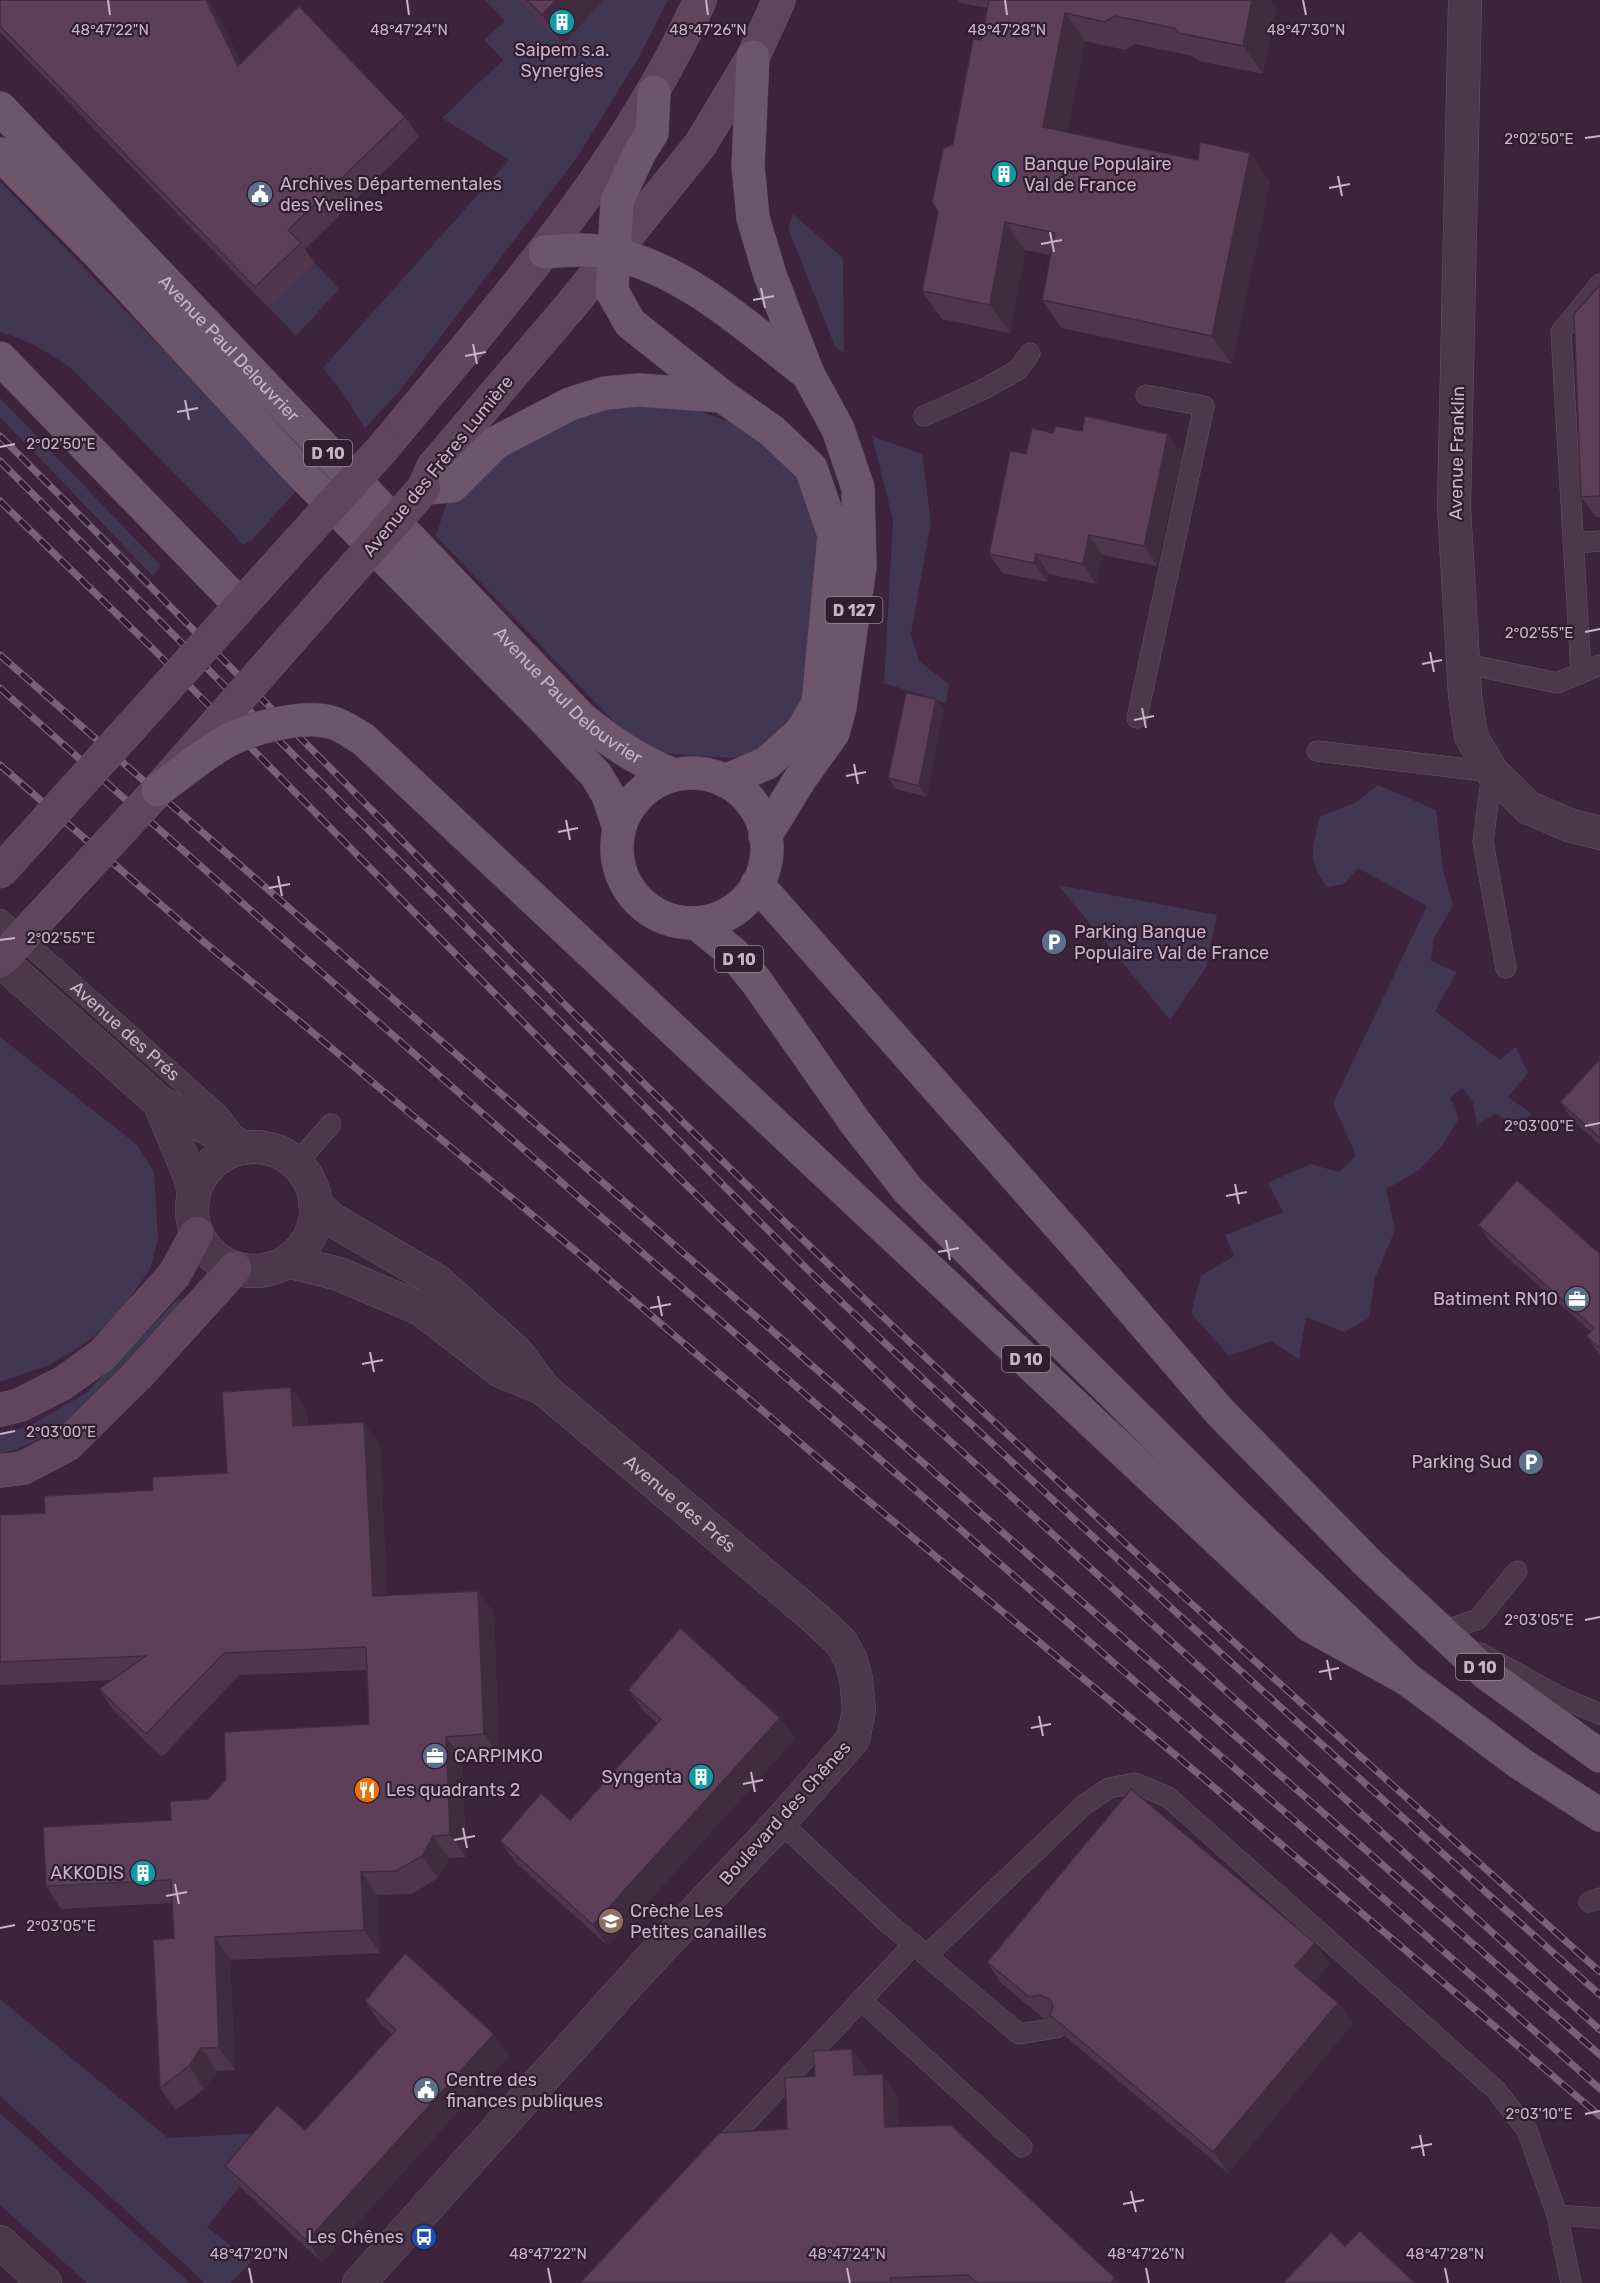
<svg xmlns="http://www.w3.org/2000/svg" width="1600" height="2283" viewBox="0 0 1600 2283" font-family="Rubik,sans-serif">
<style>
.green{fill:#413752}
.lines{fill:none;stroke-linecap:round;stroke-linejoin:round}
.service-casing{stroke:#685266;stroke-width:21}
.minor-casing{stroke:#685266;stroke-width:34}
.secondary-casing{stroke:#685266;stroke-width:34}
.primary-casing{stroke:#564054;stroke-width:34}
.service{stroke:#4d374b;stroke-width:20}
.minor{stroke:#4d374b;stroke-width:33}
.secondary{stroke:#60455d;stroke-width:33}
.primary{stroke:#6d556b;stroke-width:33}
.rail-casing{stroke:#7b6079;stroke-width:7}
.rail{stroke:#321c30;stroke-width:4.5;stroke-dasharray:14;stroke-linecap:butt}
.secondary-bridge-casing{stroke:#685266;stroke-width:34;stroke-linecap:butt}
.primary-bridge-casing{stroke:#564054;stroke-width:34;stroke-linecap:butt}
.secondary-bridge{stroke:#60455d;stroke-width:33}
.primary-bridge{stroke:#6d556b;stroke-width:33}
.wall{fill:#50364d}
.shaded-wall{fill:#412c3f}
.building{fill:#5d3f5a;stroke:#412c3f;stroke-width:1.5}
.ticks{fill:none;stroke:#c9b3c6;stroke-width:2}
.labels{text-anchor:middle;stroke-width:4.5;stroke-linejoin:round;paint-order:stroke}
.shield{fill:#321c30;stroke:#9c8699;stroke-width:1.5}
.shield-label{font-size:16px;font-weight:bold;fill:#c9b3c6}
.poi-label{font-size:18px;fill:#c9b3c6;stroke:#321c30;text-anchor:start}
.street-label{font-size:18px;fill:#c9b3c6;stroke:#321c30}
.ticks-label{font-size:15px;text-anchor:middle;fill:#c9b3c6;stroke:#321c30;stroke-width:4.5;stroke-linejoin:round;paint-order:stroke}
</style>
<rect width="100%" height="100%" fill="#3d233b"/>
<g class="green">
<polygon points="485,0 668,0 639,57 578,156 398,393 365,428 342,392 323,368 509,160 442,118 503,60 484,40 505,21"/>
<path d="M 0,181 L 298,489 L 251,541 L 242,545 L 231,531 L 74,371 C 49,352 30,341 0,332 Z"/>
<polygon points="793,214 843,258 844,353 835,347 788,228"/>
<polygon points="316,264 339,289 296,336 269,308"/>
<polygon points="0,398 161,566 153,576 0,417"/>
<polygon points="648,403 697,410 753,431 790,466 812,503 823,549 810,682 796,716 765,749 733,758 670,754 640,744 617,725 436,536 446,504 527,437 583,413"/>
<polygon points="872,436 922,454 931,522 911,634 919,661 949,684 946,703 884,683 893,520"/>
<path d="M 1378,785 L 1436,810 L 1443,869 L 1453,906 L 1434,938 L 1431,961 L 1457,972 L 1435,1011 L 1500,1060 L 1516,1047 L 1528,1073 L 1508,1097 L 1532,1114 L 1516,1124 L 1495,1114 L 1477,1125 L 1473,1102 L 1462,1088 L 1450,1098 L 1459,1118 L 1442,1146 L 1418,1171 L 1386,1189 L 1395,1230 L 1375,1278 L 1369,1318 L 1344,1332 L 1306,1317 L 1299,1359 L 1271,1341 L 1229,1356 L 1191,1313 L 1201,1276 L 1234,1256 L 1225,1235 L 1283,1212 L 1268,1183 L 1310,1164 L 1339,1172 L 1356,1156 L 1333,1103 L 1427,906 L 1358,868 L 1344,884 L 1327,887 C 1306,858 1313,848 1320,816 L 1355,803 Z"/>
<polygon points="1058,885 1217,915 1206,967 1170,1020"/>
<polygon points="0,1037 136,1144 154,1172 158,1240 150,1269 121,1311 90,1340 49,1365 0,1382"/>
<path d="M 179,1298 L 188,1306 C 135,1360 77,1436 0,1454 L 0,1434 L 29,1426 L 85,1394 Z"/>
<polygon points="0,1999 168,2138 278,2132 281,2135 207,2227 251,2262 231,2283 205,2283 0,2096"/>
<polygon points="0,2113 190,2283 87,2283 0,2205"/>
</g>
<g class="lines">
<g class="service-casing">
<g id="service">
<polyline points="924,416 980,391 1018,370 1030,353"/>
<polyline points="1574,543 1600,541"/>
<polyline points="1462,663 1557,683 1600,665"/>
<polyline points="1581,673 1561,332 1600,284"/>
<polyline points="1137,718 1204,406 1146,395"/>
<polyline points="1317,751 1492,772 1483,842 1506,968"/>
<path id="s1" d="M 0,919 L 219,1115 L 235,1136"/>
<polyline points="296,1164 331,1124"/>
<polyline points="1442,1632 1478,1619 1517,1571"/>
<polyline points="1480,1653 1560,1697 1600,1714"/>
<polyline points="780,1822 889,1924 1019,2034 1056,2028"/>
<polyline points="1589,1902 1600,1898"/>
<polyline points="927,1955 1085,1804 1109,1788 1135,1783 1168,1797 1496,2090 1527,2130 1557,2215 1571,2283"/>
<polyline points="861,2000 1022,2147"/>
<polyline points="718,2152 914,1944"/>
<polyline points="1557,2215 1600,2218"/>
</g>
</g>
<g class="minor-casing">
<g id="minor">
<polyline points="1465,0 1454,507 1465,695 1471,736 1492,772 1529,808 1569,825 1600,833"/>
<polyline points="0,960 159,1102 244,1148"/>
<polyline points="159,1102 189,1174 194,1193"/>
<circle cx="254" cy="1209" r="62"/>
<path id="s2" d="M 315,1203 L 331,1219 L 437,1281 L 517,1353 L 545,1390 L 814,1617 L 841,1642 L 851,1660 L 856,1679 L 859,1710 L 853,1739 L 780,1822 L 645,1965 L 359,2283"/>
<polyline points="287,1261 339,1274 421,1309 501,1371 544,1389"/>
<polyline points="0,2242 45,2283"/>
</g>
</g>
<g class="secondary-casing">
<g id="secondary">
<path d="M 384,447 C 500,306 624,169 700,0"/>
<polyline points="424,488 433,467 573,303 700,145 753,57 779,0"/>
<polyline points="0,1410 20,1405 63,1383 102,1355 174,1275 197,1233"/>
<polyline points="0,1471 23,1468 67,1445 137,1376 235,1268"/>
</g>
</g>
<g class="primary-casing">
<g id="primary">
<polyline points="753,57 748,166 753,218 770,275 808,374 838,429 858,488 860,567 840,707 833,733 800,779 765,836"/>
<polyline points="654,92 652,133 640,152 617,201 612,291 630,323 722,396 772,431 811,468 834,535 818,704 801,732 767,763 725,781"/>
<path id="s3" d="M 0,108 L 581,718 C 612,743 636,759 673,775"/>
<polyline points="0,154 99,254 292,464 547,722 596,775 608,795 619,828"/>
<path d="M 545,252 C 568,250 591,248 614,254 C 689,272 748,328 808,374"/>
<polyline points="0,358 240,605"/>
<polyline points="424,488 452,486 495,443 570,404 605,393 639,390 722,396"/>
<polyline points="363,739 1309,1625 1407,1679"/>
<circle cx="692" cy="848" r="75"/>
<polyline points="757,884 1087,1257 1220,1412 1370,1565 1487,1674 1600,1756"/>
<polyline points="696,923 733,953 756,981 855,1122 908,1190 1233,1512 1407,1679 1521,1764 1600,1815"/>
</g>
</g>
<use href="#service" class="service"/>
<use href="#minor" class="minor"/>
<use href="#secondary" class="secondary"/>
<use href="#primary" class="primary"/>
<g class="rail-casing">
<g id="rail">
<path d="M 0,436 C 274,708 542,987 820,1256 C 1073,1502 1338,1735 1600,1972"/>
<path d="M 0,461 L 807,1269 C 1066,1517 1334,1755 1600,1995"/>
<polyline points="0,501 153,649 617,1117 916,1410 1600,2030"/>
<polyline points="0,655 1600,2055"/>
<path d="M 0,688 C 529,1160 1069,1619 1600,2089"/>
<polyline points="0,765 204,942 584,1258 852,1487 1202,1777 1600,2116"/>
</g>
</g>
<use href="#rail" class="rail"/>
<g class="secondary-bridge-casing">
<g id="secondary-bridge">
<polyline points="0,872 384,447"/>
<polyline points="0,961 158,790 424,488"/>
</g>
</g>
<g class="primary-bridge-casing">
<path id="primary-bridge" d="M 158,790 C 179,775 208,750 231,739 C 255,727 303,715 330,722 C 343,725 352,733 363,739"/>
</g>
<use href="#secondary-bridge" class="secondary-bridge"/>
<use href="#primary-bridge" class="primary-bridge"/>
</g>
<g class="wall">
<polygon points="0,0 208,0 219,18 241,63 405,117 419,137 305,249 316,264 269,308 0,32"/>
<polygon points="520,0 603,0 563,45"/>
<polygon points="958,0 1269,0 1276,9 1263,74 1199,61 1193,56 1135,44 1125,50 1085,41 1067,132 1270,181 1232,364 1061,328 1042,300 1050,255 1025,250 1010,333 942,319 922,291 953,144 981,40 988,8 960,3"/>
<polygon points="1600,285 1600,517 1596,517 1581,497"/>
<polygon points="1053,433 1182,453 1157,566 1102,555 1096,584 1049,574 1048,582 1002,573 989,554 1026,454"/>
<polygon points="936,699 943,710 927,797 896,789 888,778"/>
<polygon points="1600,1059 1600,1145 1573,1120 1560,1102"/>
<polygon points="1478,1225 1600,1254 1600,1355 1586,1336 1590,1331 1491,1243"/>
<polygon points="307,1409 308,1425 380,1445 387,1596 478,1591 494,1613 499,1757 462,1759 466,1857 449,1858 438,1878 412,1894 377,1895 380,1953 230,1960 235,2070 217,2071 204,2089 176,2110 160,2088 174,1938 172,1903 61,1909 46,1886 171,1820 208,1799 369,1724 367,1670 239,1675 162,1757 114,1711 99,1689 111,1680 0,1685 0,1515 45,1513 227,1473"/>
<polygon points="628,1690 780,1718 795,1739 608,1946 515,1862 500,1841 570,1820 657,1723 643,1710"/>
<polygon points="1315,1943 1329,1964 1314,1982 1338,2003 1353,2023 1228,2173 1065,2036 1051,2017 1043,2018 1001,1983 987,1962"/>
<polygon points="365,2001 509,2055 322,2262 240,2187 225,2166 305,2130 392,2034 379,2022"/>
<polygon points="852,2049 867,2070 867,2075 897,2095 898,2127 1115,2278 1119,2283 580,2283 787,2129 815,2076"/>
</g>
<g class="shaded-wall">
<polygon points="206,0 208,0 219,18 252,87 238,66"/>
<polygon points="556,0 603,0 563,45 542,15"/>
<polygon points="1252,0 1269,0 1276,9 1263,74 1243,46"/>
<polygon points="1065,13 1085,41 1063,155 1043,127"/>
<polygon points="1250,153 1270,181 1232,364 1212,336"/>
<polygon points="1005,222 1025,250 1010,333 990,305"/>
<polygon points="1168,434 1182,453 1157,566 1144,546"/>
<polygon points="1089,535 1102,555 1096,584 1083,564"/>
<polygon points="1036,554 1049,574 1048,582 1034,563"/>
<polygon points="936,699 943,710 927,797 919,786"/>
<polygon points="291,1387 307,1409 309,1449 293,1426"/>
<polygon points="364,1422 380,1445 388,1619 373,1596"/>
<polygon points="478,1591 494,1613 499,1757 484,1734"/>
<polygon points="780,1718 795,1739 608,1946 593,1925"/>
<polygon points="446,1737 462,1759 466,1857 450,1835"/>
<polygon points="433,1836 449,1858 438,1878 422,1856"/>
<polygon points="361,1872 377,1895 380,1953 364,1930"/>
<polygon points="215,1937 230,1960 235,2070 219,2048"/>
<polygon points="1315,1943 1329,1964 1309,1987 1295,1966"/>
<polygon points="1338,2003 1353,2023 1228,2173 1213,2152"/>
<polygon points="494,2034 509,2055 322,2262 307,2241"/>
<polygon points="201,2048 217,2071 204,2089 189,2066"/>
<polygon points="852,2049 867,2070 868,2096 854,2075"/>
<polygon points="883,2074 897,2095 899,2148 885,2127"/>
<polygon points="1115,2278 1119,2283 1111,2283"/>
</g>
<g class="building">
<polygon points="0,0 206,0 238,66 299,6 405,117 288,230 301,243 255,287 0,26"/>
<polygon points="527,0 556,0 542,15"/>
<polygon points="989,0 1252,0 1243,46 1179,33 1174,28 1115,16 1105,22 1065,13 1043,127 1198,160 1200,142 1250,153 1212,336 1042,300 1055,233 1005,222 990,305 922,291 938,212 932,202 943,149 953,144 973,39 981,40"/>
<polygon points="1600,285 1600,496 1581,497 1574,314"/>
<polygon points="1085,416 1168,434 1144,546 1089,535 1083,564 1036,554 1034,563 989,554 1010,451 1026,454 1032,428 1053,433 1055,426 1082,431"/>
<polygon points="906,693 936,699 919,786 888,778"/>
<polygon points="1600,1059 1600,1138 1560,1102"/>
<polygon points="1517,1180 1600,1254 1600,1348 1586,1336 1594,1328 1478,1225"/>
<polygon points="291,1387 293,1426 364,1422 373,1596 478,1591 484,1734 446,1737 450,1835 433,1836 422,1856 396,1871 361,1872 364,1930 215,1937 219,2048 201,2048 189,2066 160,2088 153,1940 174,1938 171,1880 46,1886 43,1827 171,1820 170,1801 208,1799 226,1779 224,1732 369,1724 366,1647 224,1653 146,1734 99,1689 146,1656 0,1662 0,1515 45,1513 44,1496 153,1490 152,1477 227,1473 222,1392"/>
<polygon points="680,1628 780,1718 593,1925 500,1841 541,1793 570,1820 661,1719 628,1690"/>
<polygon points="1131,1789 1315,1943 1295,1966 1338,2003 1213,2152 1050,2015 1053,2006 1050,1999 1040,1995 1029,1997 987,1962"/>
<polygon points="405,1953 494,2034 307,2241 225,2166 277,2105 305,2130 396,2030 365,2001"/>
<polygon points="852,2049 854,2075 883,2074 885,2127 951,2125 1115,2278 1111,2283 977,2283 968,2275 890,2278 891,2283 580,2283 719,2133 787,2129 785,2078 815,2076 813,2051"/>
<polygon points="1360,2231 1415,2283 1283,2283 1331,2232 1345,2246"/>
</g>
<path class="ticks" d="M 108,0 L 110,15M 407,0 L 409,15M 706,0 L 708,15M 1005,0 L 1007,15M 1303,0 L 1306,15M 1585,138 L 1600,136M 1338,176 L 1342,196M 1329,188 L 1350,184M 1050,232 L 1054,252M 1041,244 L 1062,240M 761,288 L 765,308M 753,300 L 774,296M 473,344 L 477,364M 465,356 L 486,352M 185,400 L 189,420M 177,412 L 198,408M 0,447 L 15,444M 1585,632 L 1600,629M 1430,652 L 1434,672M 1422,664 L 1442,660M 1142,708 L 1146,728M 1134,720 L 1154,716M 854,764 L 858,784M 846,776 L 866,772M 566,820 L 570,840M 558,832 L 578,828M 278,876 L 282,896M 269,888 L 290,884M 0,940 L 15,938M 1585,1126 L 1600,1123M 1235,1184 L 1239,1204M 1226,1196 L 1247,1192M 946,1240 L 950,1260M 938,1252 L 959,1248M 658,1296 L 662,1316M 650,1308 L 671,1304M 370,1352 L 374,1372M 362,1364 L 383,1360M 0,1434 L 15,1431M 1585,1620 L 1600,1617M 1327,1660 L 1331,1680M 1319,1672 L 1339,1668M 1039,1716 L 1043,1736M 1031,1728 L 1051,1724M 751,1772 L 755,1792M 743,1784 L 763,1780M 463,1828 L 467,1848M 454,1840 L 475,1836M 175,1884 L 179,1904M 166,1896 L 187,1892M 0,1928 L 15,1925M 1585,2114 L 1600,2111M 1420,2135 L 1424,2156M 1411,2148 L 1432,2144M 1131,2191 L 1136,2212M 1123,2204 L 1144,2200M 249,2268 L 252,2283M 548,2268 L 551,2283M 847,2268 L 850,2283M 1146,2268 L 1149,2283M 1445,2268 L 1448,2283"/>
<defs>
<g id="building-disc" transform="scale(1.35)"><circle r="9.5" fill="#0f9aa8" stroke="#321c30"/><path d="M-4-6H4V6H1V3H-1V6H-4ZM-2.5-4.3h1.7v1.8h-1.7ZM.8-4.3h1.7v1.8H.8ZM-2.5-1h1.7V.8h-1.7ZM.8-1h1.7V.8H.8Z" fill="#fff"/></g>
<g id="civic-disc" transform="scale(1.35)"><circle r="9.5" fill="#5c6f8a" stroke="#321c30"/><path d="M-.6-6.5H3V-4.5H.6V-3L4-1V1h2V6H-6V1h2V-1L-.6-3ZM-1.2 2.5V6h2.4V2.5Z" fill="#fff"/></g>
<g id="parking-disc" transform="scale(1.35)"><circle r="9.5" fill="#5c6f8a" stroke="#321c30"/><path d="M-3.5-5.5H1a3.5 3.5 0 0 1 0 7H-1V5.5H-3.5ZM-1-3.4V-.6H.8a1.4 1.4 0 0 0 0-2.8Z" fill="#fff"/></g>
<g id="office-disc" transform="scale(1.35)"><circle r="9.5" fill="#5c6f8a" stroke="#321c30"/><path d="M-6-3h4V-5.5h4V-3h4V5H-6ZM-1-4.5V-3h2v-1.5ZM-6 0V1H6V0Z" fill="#fff"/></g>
<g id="restaurant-disc" transform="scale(1.35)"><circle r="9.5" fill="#e8710a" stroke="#321c30"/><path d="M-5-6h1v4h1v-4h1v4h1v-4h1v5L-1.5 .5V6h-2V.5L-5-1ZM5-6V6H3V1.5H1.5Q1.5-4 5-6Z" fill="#fff"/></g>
<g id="school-disc" transform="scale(1.35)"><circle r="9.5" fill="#8d6e63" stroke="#321c30"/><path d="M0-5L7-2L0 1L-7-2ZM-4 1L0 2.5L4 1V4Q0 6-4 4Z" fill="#fff"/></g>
<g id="bus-disc" transform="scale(1.35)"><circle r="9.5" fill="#1a4fb4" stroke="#321c30"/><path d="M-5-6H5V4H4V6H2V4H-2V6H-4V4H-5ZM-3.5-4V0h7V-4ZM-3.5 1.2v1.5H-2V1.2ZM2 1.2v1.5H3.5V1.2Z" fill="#fff"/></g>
</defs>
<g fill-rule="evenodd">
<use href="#building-disc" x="562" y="22"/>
<use href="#building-disc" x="1004" y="174"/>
<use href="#civic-disc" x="260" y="194"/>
<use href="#parking-disc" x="1054" y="942"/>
<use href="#office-disc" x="1577" y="1299"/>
<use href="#parking-disc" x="1531" y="1462"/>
<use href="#office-disc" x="435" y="1756"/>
<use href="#building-disc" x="701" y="1777"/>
<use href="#restaurant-disc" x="367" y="1790"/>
<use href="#building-disc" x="143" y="1873"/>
<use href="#school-disc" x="611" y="1921"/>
<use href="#civic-disc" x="426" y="2090"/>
<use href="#bus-disc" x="424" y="2237"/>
</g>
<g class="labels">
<g class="shield">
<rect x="304" y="440" width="48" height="26" rx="4.5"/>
<rect x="825.5" y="597" width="57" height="26" rx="4.5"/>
<rect x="715" y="946" width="48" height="26" rx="4.5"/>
<rect x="1002" y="1346" width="48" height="26" rx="4.5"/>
<rect x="1456" y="1654" width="48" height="26" rx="4.5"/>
</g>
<g class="shield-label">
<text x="328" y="459">D 10</text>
<text x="854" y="616">D 127</text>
<text x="739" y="965">D 10</text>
<text x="1026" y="1365">D 10</text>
<text x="1480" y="1673">D 10</text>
</g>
<g class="poi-label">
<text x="562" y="56" text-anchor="middle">Saipem s.a.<tspan x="562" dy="21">Synergies</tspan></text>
<text x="1024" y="170">Banque Populaire<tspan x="1024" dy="21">Val de France</tspan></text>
<text x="280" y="190">Archives Départementales<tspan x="280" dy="21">des Yvelines</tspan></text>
<text x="1074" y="938">Parking Banque<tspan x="1074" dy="21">Populaire Val de France</tspan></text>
<text x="1558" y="1305" text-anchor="end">Batiment RN10</text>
<text x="1512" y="1468" text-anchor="end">Parking Sud</text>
<text x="454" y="1762">CARPIMKO</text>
<text x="682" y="1783" text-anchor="end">Syngenta</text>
<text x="386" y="1796">Les quadrants 2</text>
<text x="124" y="1879" text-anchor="end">AKKODIS</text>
<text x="630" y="1917">Crèche Les<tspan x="630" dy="21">Petites canailles</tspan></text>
<text x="446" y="2086">Centre des<tspan x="446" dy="21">finances publiques</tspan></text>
<text x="404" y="2243" text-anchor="end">Les Chênes</text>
</g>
<g class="street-label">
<text dy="6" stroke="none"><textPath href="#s3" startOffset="332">Avenue Paul Delouvrier</textPath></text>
<text transform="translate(1457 453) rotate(-89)" y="6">Avenue Franklin</text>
<text transform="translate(438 466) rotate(-51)" y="6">Avenue des Frères Lumière</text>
<text dy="6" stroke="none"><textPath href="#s3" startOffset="818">Avenue Paul Delouvrier</textPath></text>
<text dy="6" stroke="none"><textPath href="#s1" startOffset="168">Avenue des Prés</textPath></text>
<text dy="6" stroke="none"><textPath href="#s2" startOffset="476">Avenue des Prés</textPath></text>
<text transform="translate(785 1813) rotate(-48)" y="6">Boulevard des Chênes</text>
</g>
</g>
<g class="ticks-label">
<text x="110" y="35">48°47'22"N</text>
<text x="409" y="35">48°47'24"N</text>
<text x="708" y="35">48°47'26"N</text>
<text x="1007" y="35">48°47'28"N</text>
<text x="1306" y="35">48°47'30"N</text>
<text x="1539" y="144">2°02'50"E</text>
<text x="61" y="449">2°02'50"E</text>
<text x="1539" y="638">2°02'55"E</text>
<text x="61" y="943">2°02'55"E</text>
<text x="1539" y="1131">2°03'00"E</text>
<text x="61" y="1437">2°03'00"E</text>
<text x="1539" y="1625">2°03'05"E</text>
<text x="61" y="1931">2°03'05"E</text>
<text x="1539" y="2119">2°03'10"E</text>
<text x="249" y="2259">48°47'20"N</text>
<text x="548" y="2259">48°47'22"N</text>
<text x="847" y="2259">48°47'24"N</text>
<text x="1146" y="2259">48°47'26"N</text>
<text x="1445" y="2259">48°47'28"N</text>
</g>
</svg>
